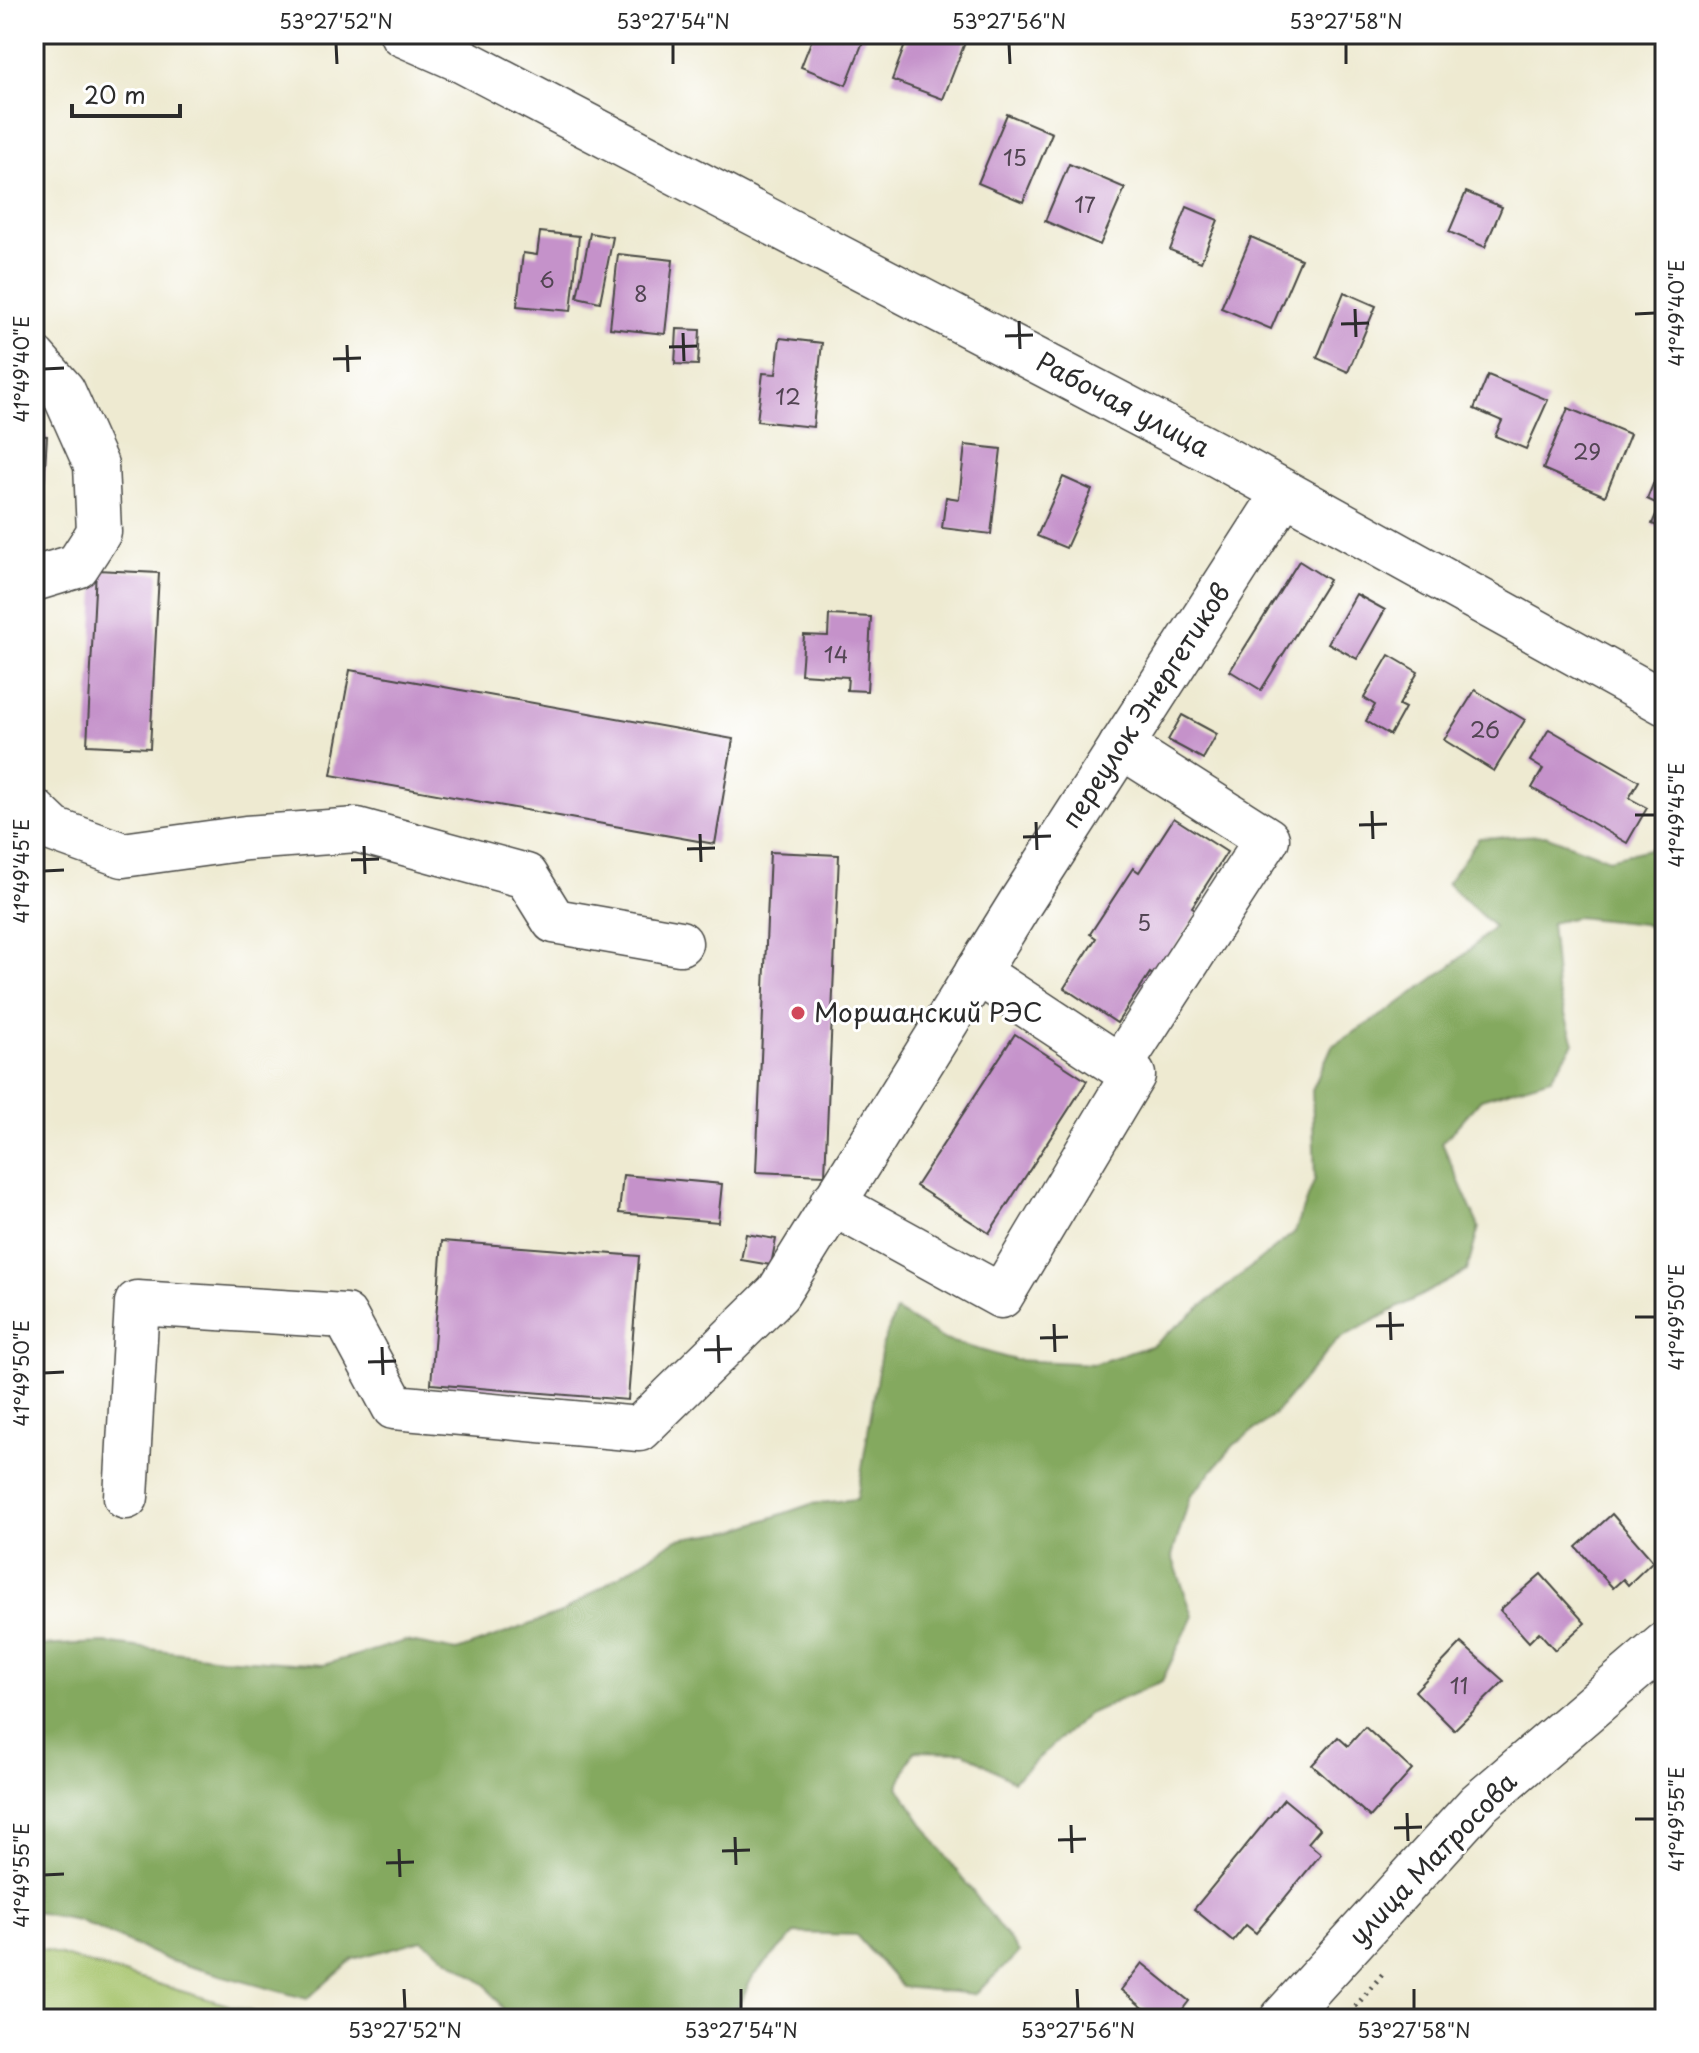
<svg xmlns="http://www.w3.org/2000/svg" width="1699" height="2053" viewBox="0 0 1699 2053" font-family="'Playpen Sans',sans-serif">
<style>
.green{fill:#a5c36b;stroke:#68774b;stroke-width:2}
.forest{fill:#84a95f;stroke:#586a45;stroke-width:2}
.building{fill:#c592ca}
.lines{fill:none;stroke-linecap:round;stroke-linejoin:round}
.minor-casing{stroke:#484844;stroke-width:47}
.path{stroke:#484844;stroke-width:5;stroke-dasharray:2 6;stroke-linecap:butt}
.minor{stroke:#fff;stroke-width:44}
.ticks{fill:none;stroke:#2b2b2b;stroke-width:3}
.poi-dot{fill:#d1495b;stroke:#fff;stroke-width:3}
.labels{text-anchor:middle;stroke-width:6;stroke-linejoin:round;paint-order:stroke}
.number-label{font-size:22px;fill:#524553}
.street-label{font-size:26px;fill:#2b2b2b;stroke:#fff}
.poi-label{font-size:26px;fill:#2b2b2b;stroke:#fff;text-anchor:start}
.neatline{fill:none;stroke:#2b2b2b;stroke-width:3}
.ticks-label{font-size:20px;text-anchor:middle;fill:#2b2b2b}
</style>
<rect width="100%" height="100%" fill="#fff"/>
<filter id="ink" filterUnits="userSpaceOnUse"><feTurbulence type="fractalNoise" baseFrequency=".0125" numOctaves="2"/><feDisplacementMap in="SourceGraphic" scale="16" xChannelSelector="R" yChannelSelector="G"/><feConvolveMatrix kernelMatrix="1 2 1 2 8 2 1 2 1" color-interpolation-filters="sRGB"/></filter>
<filter id="wash" filterUnits="userSpaceOnUse"><feTurbulence type="fractalNoise" baseFrequency=".006" numOctaves="4" result="noise"/><feDisplacementMap in="SourceGraphic" scale="32" xChannelSelector="R" yChannelSelector="G"/><feGaussianBlur stdDeviation="1.8" result="paint"/><feColorMatrix in="noise" values="0 0 0 0 0 0 0 0 0 0 0 0 0 0 0 0 0 1.4 0 .05"/><feComposite in="paint" operator="in"/></filter>
<g filter="url(#wash)">
<rect width="100%" height="100%" fill="#eeead1"/>
<polygon class="green" points="34,1948 40,1949 275,2019 34,2019"/>
<polygon class="forest" points="1545,835 1609,859 1665,845 1665,932 1643,924 1576,917 1551,923 1557,989 1574,1043 1551,1078 1481,1099 1442,1143 1479,1227 1467,1271 1337,1340 1272,1417 1234,1445 1190,1497 1172,1556 1193,1616 1162,1681 1088,1714 1013,1781 964,1752 914,1751 898,1787 939,1847 1019,1953 975,1994 902,1987 856,1935 795,1933 753,1976 732,2019 510,2019 486,1985 422,1940 353,1959 307,1999 170,1961 78,1920 34,1912 34,1646 105,1643 220,1658 323,1665 405,1641 457,1651 561,1613 677,1539 736,1530 811,1504 857,1499 882,1346 896,1311 945,1340 1015,1360 1094,1364 1153,1345 1295,1232 1315,1179 1312,1090 1332,1046 1390,1010 1456,962 1494,927 1447,883 1479,838"/>
<g id="blocks">
<g class="building">
<polygon points="814,34 866,34 846,85 801,67"/>
<polygon points="909,34 952,34 966,40 943,99 892,80"/>
<polygon points="1007,114 1052,133 1023,202 978,183"/>
<polygon points="1069,164 1125,188 1100,245 1045,221"/>
<polygon points="1466,192 1502,207 1485,247 1449,232"/>
<polygon points="1187,207 1218,220 1201,262 1170,250"/>
<polygon points="540,232 579,236 571,311 517,306 523,253 537,255"/>
<polygon points="590,233 613,237 600,302 577,297"/>
<polygon points="1251,237 1301,259 1271,329 1221,308"/>
<polygon points="618,254 673,260 665,334 610,328"/>
<polygon points="1344,292 1376,306 1348,372 1317,358"/>
<polygon points="677,329 700,330 698,365 675,364"/>
<polygon points="780,338 822,343 813,427 757,421 763,373 776,374"/>
<polygon points="1488,375 1548,400 1526,449 1495,436 1502,421 1474,409"/>
<polygon points="1568,408 1630,434 1605,496 1543,469"/>
<polygon points="34,435 47,436 44,484 34,483"/>
<polygon points="965,445 1001,449 991,534 942,528 946,497 959,499"/>
<polygon points="1662,462 1665,463 1665,529 1652,524 1660,505 1647,499"/>
<polygon points="1063,477 1092,490 1066,548 1037,536"/>
<polygon points="1299,561 1329,580 1261,690 1230,671"/>
<polygon points="96,570 159,573 150,748 87,745"/>
<polygon points="1356,594 1385,610 1357,659 1328,643"/>
<polygon points="829,615 871,617 867,691 847,690 848,677 801,674 804,635 828,636"/>
<polygon points="1389,655 1418,672 1399,705 1405,708 1390,735 1366,721 1375,705 1364,698"/>
<polygon points="350,670 733,739 715,844 331,775"/>
<polygon points="1475,690 1525,720 1494,771 1444,740"/>
<polygon points="1182,715 1217,734 1203,759 1168,740"/>
<polygon points="1549,729 1639,781 1629,798 1647,808 1627,843 1532,788 1543,769 1530,761"/>
<polygon points="1174,818 1227,852 1192,907 1198,911 1156,977 1150,973 1117,1023 1064,988 1096,938 1090,934 1133,868 1139,872"/>
<polygon points="770,852 839,855 825,1175 756,1172"/>
<polygon points="1015,1034 1087,1081 989,1233 916,1186"/>
<polygon points="623,1175 722,1184 718,1222 619,1213"/>
<polygon points="746,1234 776,1239 771,1265 741,1260"/>
<polygon points="442,1241 639,1256 628,1400 431,1384"/>
<polygon points="1612,1514 1653,1561 1628,1585 1623,1579 1613,1588 1576,1547"/>
<polygon points="1541,1574 1585,1623 1555,1650 1539,1632 1529,1642 1500,1610"/>
<polygon points="1461,1643 1504,1681 1454,1730 1415,1691"/>
<polygon points="1365,1727 1412,1770 1370,1817 1312,1765 1338,1737 1348,1746"/>
<polygon points="1284,1799 1320,1829 1308,1843 1321,1854 1256,1933 1246,1925 1233,1941 1194,1909"/>
<polygon points="1142,1963 1189,2001 1175,2019 1157,2019 1121,1990"/>
</g>
</g>
</g>
<g filter="url(#ink)">
<use href="#blocks" fill-opacity="0" stroke="#484844" stroke-width="2"/>
<g class="lines">
<g class="minor-casing">
<g id="minor">
<polyline points="402,34 459,59 1214,453 1665,703"/>
<polyline points="34,358 63,391 96,465 99,532 77,566 34,579"/>
<polyline points="34,811 54,830 123,855 246,838 357,830 526,876 554,921 680,943"/>
<polyline points="1120,1066 1267,839 1121,746"/>
<polyline points="832,1203 1001,1296 1133,1075 977,972"/>
<polyline points="126,1497 137,1303 345,1316 394,1407 639,1429 778,1293 1021,902 1284,493"/>
<polyline points="1282,2019 1478,1804 1665,1644"/>
</g>
</g>
<polyline class="path" points="1345,2019 1385,1971"/>
<use href="#minor" class="minor"/>
</g>
</g>
<path class="ticks" d="M 336,44 L 337,64M 673,44 L 673,64M 1009,44 L 1010,64M 1346,44 L 1346,64M 1355,309 L 1356,337M 1635,314 L 1655,313M 1019,321 L 1020,349M 1341,324 L 1369,323M 683,333 L 684,361M 1005,336 L 1033,335M 347,345 L 348,372M 669,347 L 697,346M 333,359 L 361,358M 44,369 L 64,368M 1372,811 L 1373,839M 1635,815 L 1655,815M 1036,822 L 1037,850M 1359,825 L 1387,824M 700,834 L 701,862M 1023,837 L 1051,836M 364,846 L 365,874M 687,849 L 715,848M 351,860 L 379,859M 44,871 L 64,870M 1390,1312 L 1391,1340M 1635,1317 L 1655,1317M 1054,1324 L 1055,1352M 1376,1326 L 1404,1325M 718,1335 L 719,1363M 1040,1338 L 1068,1337M 382,1347 L 383,1375M 704,1350 L 732,1349M 368,1362 L 396,1361M 44,1373 L 64,1372M 1407,1813 L 1408,1841M 1635,1819 L 1655,1819M 1071,1825 L 1072,1853M 1394,1828 L 1422,1827M 735,1837 L 736,1865M 1058,1840 L 1086,1839M 399,1849 L 400,1877M 722,1851 L 750,1850M 386,1863 L 414,1862M 44,1875 L 64,1874M 404,1989 L 405,2009M 741,1989 L 741,2009M 1077,1989 L 1078,2009M 1414,1989 L 1414,2009"/>
<circle class="poi-dot" cx="798" cy="1013" r="8"/>
<g class="labels">
<g class="number-label">
<text x="1015" y="166">15</text>
<text x="1085" y="213">17</text>
<text x="547" y="288">6</text>
<text x="641" y="302">8</text>
<text x="788" y="405">12</text>
<text x="1587" y="460">29</text>
<text x="836" y="663">14</text>
<text x="1485" y="738">26</text>
<text x="1144" y="931">5</text>
<text x="1459" y="1694">11</text>
</g>
<g class="street-label">
<text transform="translate(1123 405) rotate(28)" y="9">Рабочая улица</text>
<text transform="translate(1146 706) rotate(-57)" y="9">переулок Энергетиков</text>
<text transform="translate(1433 1859) rotate(-46)" y="9">улица Матросова</text>
</g>
<g class="poi-label">
<text x="814" y="1022">Моршанский РЭС</text>
</g>
</g>
<rect width="1699" height="2053" fill="none" stroke="#fff" stroke-width="88"/>
<path d="M72 104v12h108v-12" fill="none" stroke="#2b2b2b" stroke-width="4"/>
<text x="84" y="104" font-size="24" fill="#2b2b2b" stroke="#ffffff" stroke-width="6" paint-order="stroke">20 m</text>
<rect x="44" y="44" width="1611" height="1965" class="neatline"/>
<g class="ticks-label">
<text x="336" y="29">53°27'52"N</text>
<text x="673" y="29">53°27'54"N</text>
<text x="1009" y="29">53°27'56"N</text>
<text x="1346" y="29">53°27'58"N</text>
<text transform="translate(1677 313) rotate(-90)" y="7">41°49'40"E</text>
<text transform="translate(22 369) rotate(-90)" y="7">41°49'40"E</text>
<text transform="translate(1677 815) rotate(-90)" y="7">41°49'45"E</text>
<text transform="translate(22 871) rotate(-90)" y="7">41°49'45"E</text>
<text transform="translate(1677 1317) rotate(-90)" y="7">41°49'50"E</text>
<text transform="translate(22 1373) rotate(-90)" y="7">41°49'50"E</text>
<text transform="translate(1677 1819) rotate(-90)" y="7">41°49'55"E</text>
<text transform="translate(22 1875) rotate(-90)" y="7">41°49'55"E</text>
<text x="405" y="2038">53°27'52"N</text>
<text x="741" y="2038">53°27'54"N</text>
<text x="1078" y="2038">53°27'56"N</text>
<text x="1414" y="2038">53°27'58"N</text>
</g>
</svg>
